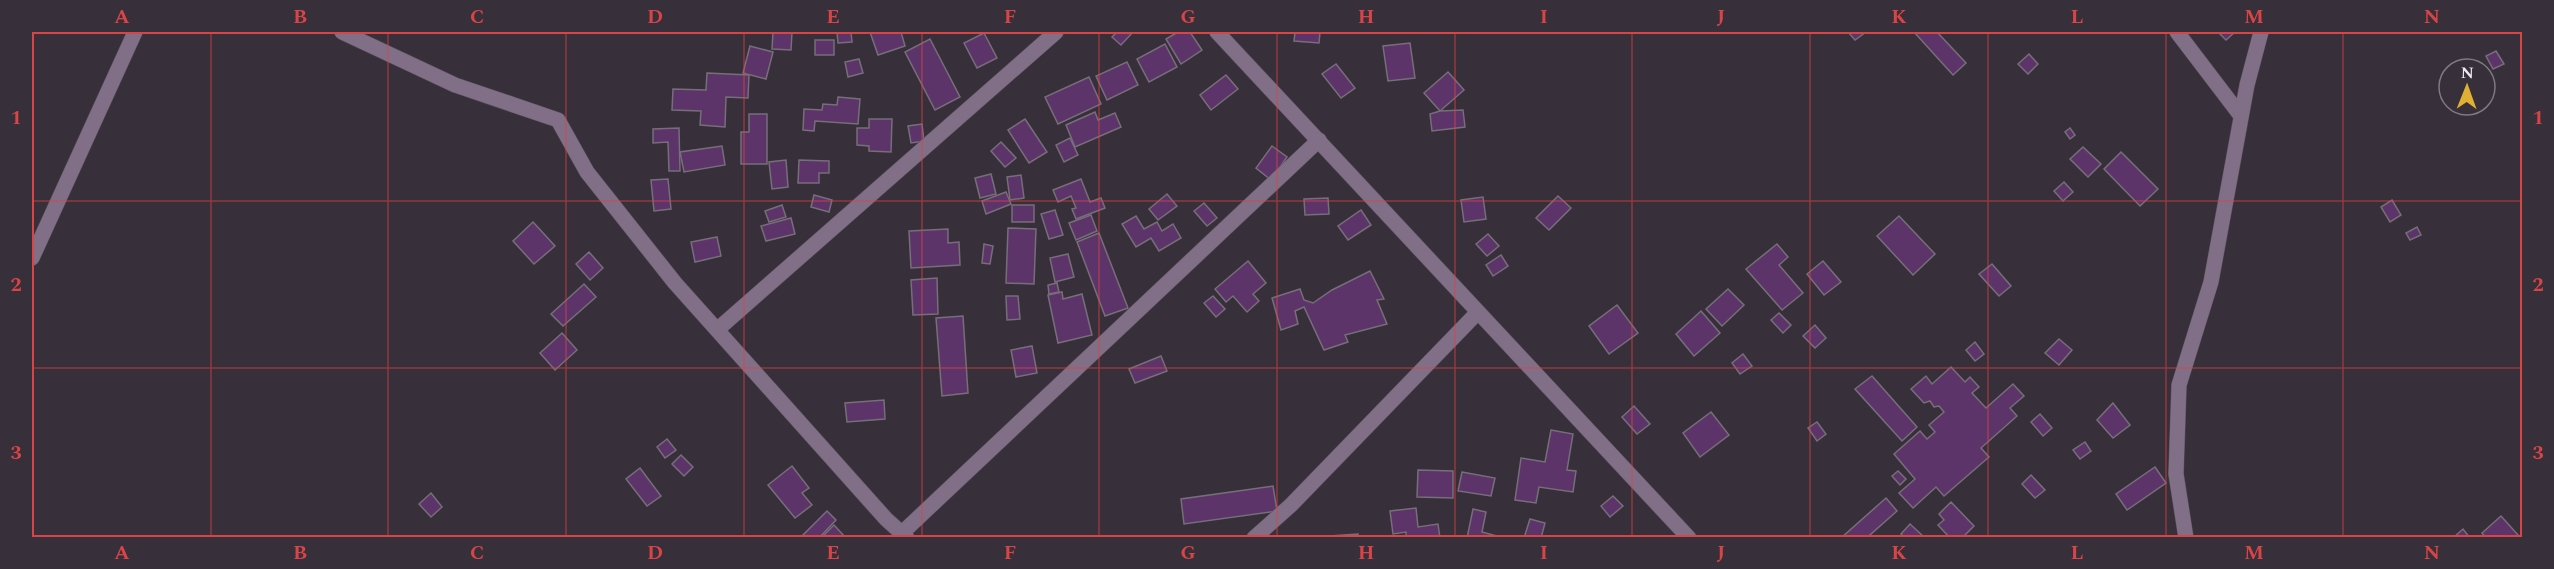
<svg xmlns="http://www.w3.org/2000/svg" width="2554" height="569" viewBox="0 0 2554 569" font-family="Spectral,serif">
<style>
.building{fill:#5d3469;stroke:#766e79;stroke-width:1.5}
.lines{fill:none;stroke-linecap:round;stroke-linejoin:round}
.minor-casing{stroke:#544d56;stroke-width:16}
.minor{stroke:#816e87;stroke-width:15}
.grid{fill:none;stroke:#d94546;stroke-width:1.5;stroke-opacity:0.55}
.neatline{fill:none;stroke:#d94546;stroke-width:2}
.grid-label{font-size:20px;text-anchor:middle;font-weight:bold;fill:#d94546}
</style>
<rect width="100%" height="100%" fill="#372f39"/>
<g class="building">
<polygon points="773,32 792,32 791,50 772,49"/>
<polygon points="837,32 851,32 852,42 838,43"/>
<polygon points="870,32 901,32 905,46 878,55"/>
<polygon points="1117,32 1133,32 1121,45 1112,37"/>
<polygon points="1178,32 1190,32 1202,50 1181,64 1166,39"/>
<polygon points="1295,32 1320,32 1319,43 1294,41"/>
<polygon points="1848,32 1866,32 1855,40"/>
<polygon points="1914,32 1937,32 1966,63 1953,75"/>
<polygon points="2218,32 2235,32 2226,40"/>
<polygon points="984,33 997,58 977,68 964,43"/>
<polygon points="930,39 960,97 935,110 905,52"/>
<rect x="815" y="40" width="19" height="15"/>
<polygon points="1410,43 1415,78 1388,81 1383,46"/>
<polygon points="1165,44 1177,67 1149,82 1137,59"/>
<polygon points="750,46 773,52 766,79 743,73"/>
<polygon points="2496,51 2504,64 2493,69 2486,56"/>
<polygon points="2029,54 2038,64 2028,74 2018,64"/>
<polygon points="859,59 863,73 848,77 845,62"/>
<polygon points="1127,62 1138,85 1107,100 1096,76"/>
<polygon points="1336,64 1355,88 1341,98 1322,74"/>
<polygon points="1448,72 1464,90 1440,111 1424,93"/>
<polygon points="707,73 749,75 748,98 726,97 725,127 700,125 701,111 672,110 673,89 706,90"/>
<polygon points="1226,75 1238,89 1211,110 1200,95"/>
<polygon points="1089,77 1101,104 1058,124 1045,97"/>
<polygon points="838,97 860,99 858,124 815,121 814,131 803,130 804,109 822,110 823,104 837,105"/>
<polygon points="1463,110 1465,127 1432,131 1430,114 1440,111"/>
<polygon points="1095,112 1098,120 1115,113 1121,127 1075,147 1066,125"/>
<polygon points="749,114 767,114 767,164 741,164 741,132 749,132"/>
<polygon points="869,119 892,119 891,152 869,151 869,146 857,145 857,128 869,128"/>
<polygon points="1025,119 1047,152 1029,163 1008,130"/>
<polygon points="922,124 924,141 911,143 908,126"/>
<polygon points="679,128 680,171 669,171 668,142 653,143 653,129"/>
<polygon points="2070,128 2075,135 2070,139 2065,132"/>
<polygon points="1070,138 1078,155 1064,162 1056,145"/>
<polygon points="1001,142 1016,158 1005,167 991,151"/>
<polygon points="722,146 725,165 684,172 680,152"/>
<polygon points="1272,146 1287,157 1271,180 1256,168"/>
<polygon points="2083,147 2101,164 2088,177 2070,159"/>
<polygon points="2121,152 2158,189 2140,206 2104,169"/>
<polygon points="786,160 788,187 772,189 769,162"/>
<polygon points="799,160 829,161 829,173 819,173 819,183 798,183"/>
<polygon points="991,174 996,194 980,198 975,178"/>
<polygon points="1021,175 1024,198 1010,200 1007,177"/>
<polygon points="668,179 671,209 654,211 651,180"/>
<polygon points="1081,179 1090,202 1101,198 1105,208 1076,219 1072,209 1076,208 1071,196 1058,202 1053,190"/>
<polygon points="2064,182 2073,192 2063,201 2054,191"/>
<polygon points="1006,192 1011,204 986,214 982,201"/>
<polygon points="1167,194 1177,206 1158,220 1149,209"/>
<polygon points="814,195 832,200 829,212 811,207"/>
<polygon points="1558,196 1571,208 1549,230 1536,218"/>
<polygon points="1483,197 1486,219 1464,222 1461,200"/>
<polygon points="1328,198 1329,214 1305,215 1304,199"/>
<polygon points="2392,200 2401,215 2390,222 2381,207"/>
<polygon points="1204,203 1217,218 1207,226 1194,211"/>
<polygon points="782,205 786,217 769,222 765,211"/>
<rect x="1012" y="205" width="22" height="17"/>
<polygon points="1055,210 1063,235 1049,239 1041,214"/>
<polygon points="1361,210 1371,225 1348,240 1338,226"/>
<polygon points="1091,215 1097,231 1076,240 1069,223"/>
<polygon points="1136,216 1144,229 1157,222 1162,231 1173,224 1181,238 1159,251 1151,238 1136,247 1122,224"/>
<polygon points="1899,216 1935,254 1913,275 1877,236"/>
<polygon points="791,218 795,234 766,241 761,226"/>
<polygon points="533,222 555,246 534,264 513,241"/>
<polygon points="2417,227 2421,235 2410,240 2406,233"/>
<polygon points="1008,228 1036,229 1034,284 1006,283"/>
<polygon points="948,229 948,243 959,242 960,265 911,268 909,231"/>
<polygon points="1099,233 1128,308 1105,316 1077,242"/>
<polygon points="1488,234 1499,246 1487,256 1476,244"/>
<polygon points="717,237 721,256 695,262 691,242"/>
<polygon points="984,244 993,246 990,264 982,263"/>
<polygon points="1777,244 1788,257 1779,265 1803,293 1782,310 1746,269"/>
<polygon points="589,252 603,268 590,280 576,264"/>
<polygon points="1068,254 1074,277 1055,282 1050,258"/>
<polygon points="1501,255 1508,266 1493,276 1486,265"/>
<polygon points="1248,261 1266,283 1253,294 1259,301 1247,312 1233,296 1226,302 1215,289"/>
<polygon points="1823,261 1841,282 1824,295 1807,274"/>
<polygon points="1992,264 2011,286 1999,296 1979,274"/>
<polygon points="1370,271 1384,299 1377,300 1387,324 1345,335 1348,342 1324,350 1304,307 1295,311 1298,324 1281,330 1272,298 1300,289 1304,300 1313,303 1332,290"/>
<polygon points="937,278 938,314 913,315 911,280"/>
<polygon points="1057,283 1059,292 1049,294 1048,285"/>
<polygon points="584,284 596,297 563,326 551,314"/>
<polygon points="1728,289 1744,305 1722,326 1706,309"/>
<polygon points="1062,292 1063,299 1082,294 1092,335 1058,343 1048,295"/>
<polygon points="1006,296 1018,296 1020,319 1007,320"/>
<polygon points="1213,296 1225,309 1216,317 1204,303"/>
<polygon points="1617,305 1638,333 1609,354 1589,326"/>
<polygon points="1701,311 1720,333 1694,356 1676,334"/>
<polygon points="1779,313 1791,325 1783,333 1771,320"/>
<polygon points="963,316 968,393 942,396 936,318"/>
<polygon points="1815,325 1826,338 1815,348 1803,336"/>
<polygon points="562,333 577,350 555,370 540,353"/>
<polygon points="2059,339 2072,350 2059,365 2045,353"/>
<polygon points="1975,342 1984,354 1975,361 1966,350"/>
<polygon points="1032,346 1037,373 1016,377 1011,350"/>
<polygon points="1743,354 1752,366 1740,374 1732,363"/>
<polygon points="1161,356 1167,371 1135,383 1129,369"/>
<polygon points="1951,367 1965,382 1970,377 1979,387 1972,393 1986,408 2013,384 2024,396 2010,408 2017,416 1981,448 1989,457 1944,496 1936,487 1913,508 1899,493 1915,479 1894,454 1920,431 1927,439 1935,432 1929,425 1944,412 1939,406 1934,407 1930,401 1924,403 1911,389 1926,376 1932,384"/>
<polygon points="1872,376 1917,427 1902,441 1855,389"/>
<polygon points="884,400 885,419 847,422 845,403"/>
<polygon points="2113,403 2130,425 2113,438 2097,420"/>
<polygon points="1634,406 1650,424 1637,434 1622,417"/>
<polygon points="1711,412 1729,435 1700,457 1683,433"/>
<polygon points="2040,414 2052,428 2043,436 2031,422"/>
<polygon points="1817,422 1826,434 1817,441 1808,428"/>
<polygon points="1551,430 1573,434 1567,470 1576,471 1573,492 1539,487 1536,503 1515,500 1521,458 1545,462"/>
<polygon points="667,439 676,450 665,458 657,447"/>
<polygon points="2085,442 2091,451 2080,459 2073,450"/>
<polygon points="681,455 693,467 684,476 672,464"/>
<polygon points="792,466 809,488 802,493 812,505 795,518 768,485"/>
<polygon points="2155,467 2166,483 2127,510 2116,494"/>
<polygon points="640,468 661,496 647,506 626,479"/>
<polygon points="1418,470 1453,471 1453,498 1417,497"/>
<polygon points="1898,471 1906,479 1900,485 1892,476"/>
<polygon points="1462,472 1495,478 1491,496 1458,491"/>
<polygon points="2031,475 2045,490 2035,498 2022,484"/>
<polygon points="1273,486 1277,511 1184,524 1181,499"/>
<polygon points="431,493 442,507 431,517 419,504"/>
<polygon points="1613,496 1623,506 1610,517 1601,506"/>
<polygon points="1886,498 1897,511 1870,535 1872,538 1841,538"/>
<polygon points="1951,502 1974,526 1962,538 1950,538 1938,525 1944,520 1939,514"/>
<polygon points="1416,508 1418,527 1438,524 1440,538 1406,538 1406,532 1393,534 1390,511"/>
<polygon points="1473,509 1486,512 1482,532 1504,538 1467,538"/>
<polygon points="827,511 836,520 819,538 800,538"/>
<polygon points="2501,516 2518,535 2515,538 2486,538 2482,533"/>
<polygon points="1530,519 1545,523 1541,538 1524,538"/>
<polygon points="1910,524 1925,538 1905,538 1901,534"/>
<polygon points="834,525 846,538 821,538"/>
<polygon points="2463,529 2470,538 2453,538"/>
<polygon points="1358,534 1358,538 1330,538 1330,536"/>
</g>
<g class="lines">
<g class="minor-casing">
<g id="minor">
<polyline points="342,32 455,85 558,120 587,172 675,283 886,519 907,538"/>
<polyline points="1217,32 1689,538"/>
<polyline points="2177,32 2241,116"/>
<polyline points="32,258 135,32"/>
<polyline points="718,329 1056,32"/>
<polyline points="903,532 1319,140"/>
<polyline points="1254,538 1291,505 1478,312"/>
<polyline points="2186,538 2176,474 2179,385 2211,282 2247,85 2261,32"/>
</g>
</g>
<use href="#minor" class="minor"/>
</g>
<path class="grid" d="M 211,32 L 211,538M 388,32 L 388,538M 566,32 L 566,538M 744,32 L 744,538M 922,32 L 922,538M 1099,32 L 1099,538M 1277,32 L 1277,538M 1455,32 L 1455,538M 1632,32 L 1632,538M 1810,32 L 1810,538M 1988,32 L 1988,538M 2166,32 L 2166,538M 2343,32 L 2343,538M 32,201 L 2522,201M 32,368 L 2522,368"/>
<rect width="2554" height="569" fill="none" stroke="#372f39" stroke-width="66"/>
<g transform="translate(2467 87) rotate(1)"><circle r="28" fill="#372f39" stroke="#807982" stroke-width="1.5"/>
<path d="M0-4.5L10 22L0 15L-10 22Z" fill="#dfb034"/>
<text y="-9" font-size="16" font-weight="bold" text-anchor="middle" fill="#ede8ef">N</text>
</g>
<rect x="33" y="33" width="2488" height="503" class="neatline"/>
<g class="grid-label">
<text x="122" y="23">A</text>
<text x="300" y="23">B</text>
<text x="477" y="23">C</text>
<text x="655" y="23">D</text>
<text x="833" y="23">E</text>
<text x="1010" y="23">F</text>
<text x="1188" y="23">G</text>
<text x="1366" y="23">H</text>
<text x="1544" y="23">I</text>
<text x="1721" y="23">J</text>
<text x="1899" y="23">K</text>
<text x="2077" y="23">L</text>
<text x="2254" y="23">M</text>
<text x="2432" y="23">N</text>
<text x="16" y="124">1</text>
<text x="2538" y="124">1</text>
<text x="16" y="291">2</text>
<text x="2538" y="291">2</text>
<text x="16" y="459">3</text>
<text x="2538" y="459">3</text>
<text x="122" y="559">A</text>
<text x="300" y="559">B</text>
<text x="477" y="559">C</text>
<text x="655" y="559">D</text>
<text x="833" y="559">E</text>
<text x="1010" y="559">F</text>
<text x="1188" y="559">G</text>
<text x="1366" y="559">H</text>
<text x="1544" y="559">I</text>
<text x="1721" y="559">J</text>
<text x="1899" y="559">K</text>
<text x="2077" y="559">L</text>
<text x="2254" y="559">M</text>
<text x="2432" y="559">N</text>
</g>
</svg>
